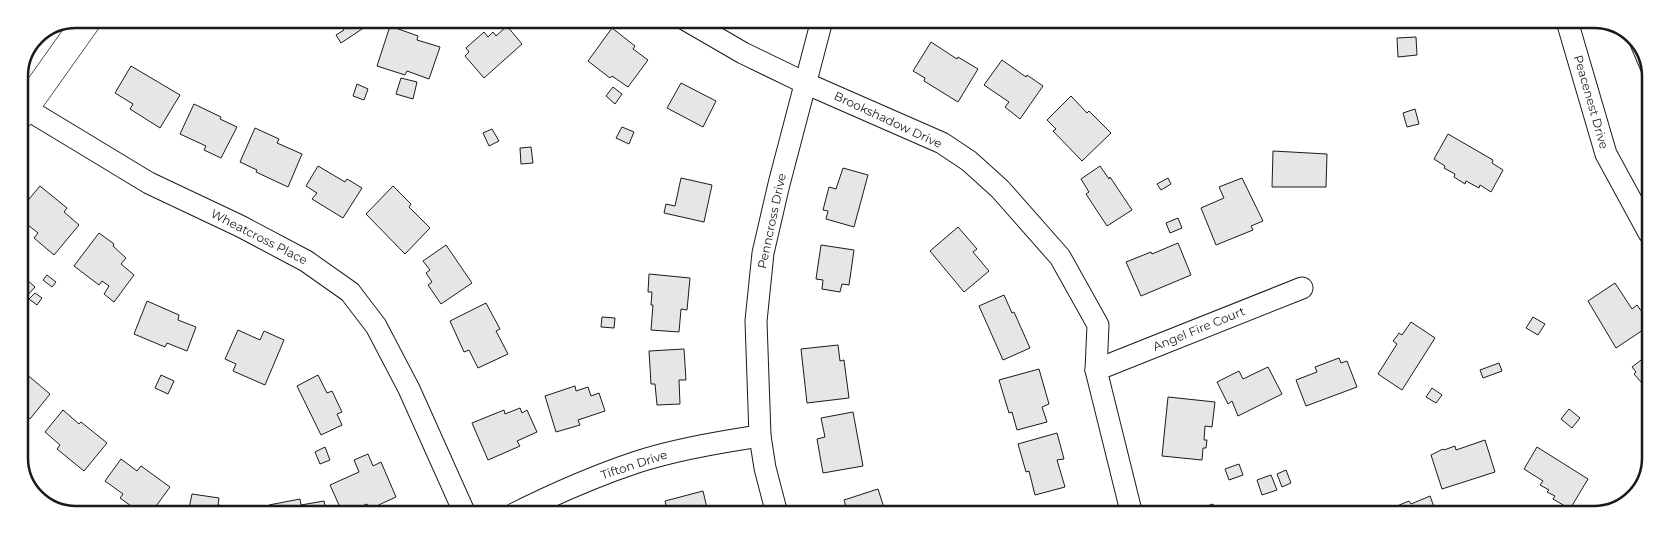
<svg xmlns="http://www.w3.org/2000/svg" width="1669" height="534" viewBox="0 0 1669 534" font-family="Montserrat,sans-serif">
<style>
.building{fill:#e6e6e6;stroke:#1a1a1a}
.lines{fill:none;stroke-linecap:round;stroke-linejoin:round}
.street-casing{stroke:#1a1a1a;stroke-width:23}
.secondary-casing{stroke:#1a1a1a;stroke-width:29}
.street{stroke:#fff;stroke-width:21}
.secondary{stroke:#fff;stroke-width:28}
.labels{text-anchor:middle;stroke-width:4;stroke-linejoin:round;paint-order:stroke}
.street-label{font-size:12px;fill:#1a1a1a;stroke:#fff}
.rim{fill:none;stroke:#1a1a1a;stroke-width:2.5}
</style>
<rect width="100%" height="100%" fill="#fff"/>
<g class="building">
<polygon points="334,19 373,19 374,21 341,43 336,35 344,30 339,21 336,23"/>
<polygon points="555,19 574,19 565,29"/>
<polygon points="1465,21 1492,21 1467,28"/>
<polygon points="390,26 418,36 417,40 440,47 429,79 407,71 405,75 377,66"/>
<polygon points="507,26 522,44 484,78 465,56 469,52 466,48 484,32 488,37 493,32 496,36"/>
<polygon points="612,28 635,46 633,49 648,60 628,87 612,76 610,78 588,61"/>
<polygon points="1416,37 1417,55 1398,57 1397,38"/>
<polygon points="1637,40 1650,71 1650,76 1644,78 1629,43"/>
<polygon points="931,42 957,59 958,57 978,69 958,102 924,81 925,78 913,71"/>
<polygon points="1002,60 1026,77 1027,75 1043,86 1020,119 1005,107 1009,102 984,85"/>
<polygon points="131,66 180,95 160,128 130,109 133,104 115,93"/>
<polygon points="401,78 417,82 413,99 396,94"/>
<polygon points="681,83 716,101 703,127 667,108"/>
<polygon points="357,84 368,89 364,100 353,96"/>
<polygon points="613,87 622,94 615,104 606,96"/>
<polygon points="1071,96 1087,113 1089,111 1111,133 1082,161 1053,131 1056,129 1047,120"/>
<polygon points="194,104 221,117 220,119 237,127 221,158 204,150 206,146 180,134"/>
<polygon points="1415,109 1419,124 1407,127 1403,113"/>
<polygon points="622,127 634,132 629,144 616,138"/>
<polygon points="255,128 279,139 277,143 302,154 288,187 256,172 257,170 240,162"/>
<polygon points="492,129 499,141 489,146 483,133"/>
<polygon points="1448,134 1493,160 1492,163 1503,170 1491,192 1480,185 1479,188 1466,181 1465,184 1454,177 1455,174 1444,168 1445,166 1434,159"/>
<polygon points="531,147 533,163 521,164 520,148"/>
<polygon points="1273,151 1327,154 1326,187 1272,187"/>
<polygon points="318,166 345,182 347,179 362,188 343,218 312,199 317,193 306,186"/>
<polygon points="1100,166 1109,179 1110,177 1132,210 1107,226 1086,194 1089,192 1081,179"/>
<polygon points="843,168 868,175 854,227 826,219 828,211 823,210 829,187 836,189"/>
<polygon points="681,178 712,185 704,222 664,213 666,204 675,206"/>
<polygon points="1168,178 1171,184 1161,190 1157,184"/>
<polygon points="1242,178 1263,221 1251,226 1253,230 1216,245 1201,208 1224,198 1219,187"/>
<polygon points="40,186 67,208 64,212 79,225 54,255 34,238 38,233 19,218 19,211"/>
<polygon points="393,186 411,204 409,207 430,228 405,254 366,214"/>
<polygon points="1178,218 1182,228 1170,233 1166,223"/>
<polygon points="958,227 977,249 973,252 989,271 964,292 930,251"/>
<polygon points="99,233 114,244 113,246 126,258 121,264 134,275 114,302 104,294 109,286 102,281 99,285 74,266"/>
<polygon points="1178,243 1191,275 1141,296 1126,262 1151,252 1152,254"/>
<polygon points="446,245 472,283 441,304 428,285 432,282 426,273 430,270 423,261"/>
<polygon points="821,245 854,250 849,285 842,284 840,292 822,289 823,280 816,279"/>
<polygon points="649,274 690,278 687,310 681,309 679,332 651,330 653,305 651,305 652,292 648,292"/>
<polygon points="47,275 56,282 52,287 43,280"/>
<polygon points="25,278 35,287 26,297 19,290 19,284"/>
<polygon points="1615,283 1632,309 1637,305 1649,322 1649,326 1616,348 1588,301"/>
<polygon points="35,293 42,298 37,305 29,299"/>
<polygon points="1004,295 1012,313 1014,312 1030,348 1003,360 979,306"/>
<polygon points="147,301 179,315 178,320 196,327 187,351 167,343 165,347 134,334"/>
<polygon points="486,303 500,329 496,331 508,354 478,368 469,350 464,352 450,321"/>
<polygon points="602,317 615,318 614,328 601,327"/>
<polygon points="1533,317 1545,324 1538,335 1526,328"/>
<polygon points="1411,322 1435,338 1402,390 1378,374 1397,344 1393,341 1397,336 1399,333 1402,335"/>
<polygon points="238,330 260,340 264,331 284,340 265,385 233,371 236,364 225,359"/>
<polygon points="838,345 840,361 844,360 849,398 807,403 801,349"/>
<polygon points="684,349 686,380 679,380 680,404 657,405 655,384 651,384 649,351"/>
<polygon points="1649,354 1649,391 1634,374 1636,372 1632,367"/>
<polygon points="1339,358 1341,363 1347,361 1357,387 1306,406 1296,380 1317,372 1315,367"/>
<polygon points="1499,363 1502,371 1483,378 1480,370"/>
<polygon points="1268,367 1282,394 1238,416 1232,401 1228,404 1217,382 1239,371 1243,379"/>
<polygon points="19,368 50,394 30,419 19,409"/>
<polygon points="1039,369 1049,404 1042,407 1047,422 1017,430 1012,412 1009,413 999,380"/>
<polygon points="161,375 174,381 168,394 155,388"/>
<polygon points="318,375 327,393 332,391 342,412 337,414 342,425 321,435 297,386"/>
<polygon points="575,386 576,391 588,387 591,396 599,393 605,411 578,420 580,425 556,432 545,396"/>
<polygon points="1432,388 1442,395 1436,403 1426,397"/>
<polygon points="1168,397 1215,402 1212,427 1205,426 1204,440 1207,440 1206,448 1203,448 1202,460 1162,456"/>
<polygon points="520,408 522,413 527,410 537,432 517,441 520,446 488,460 472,423 504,410 505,414"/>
<polygon points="1569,409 1580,418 1572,428 1561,419"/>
<polygon points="63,410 79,424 81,422 107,443 84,471 57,449 60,445 45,432"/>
<polygon points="853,412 863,466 823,473 817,439 825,437 821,418"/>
<polygon points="1057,433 1064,459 1057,460 1065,487 1035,495 1029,471 1026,472 1018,444"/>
<polygon points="1485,440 1495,472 1442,489 1431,455 1443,449 1444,450 1455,446 1456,450"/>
<polygon points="325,447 330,460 320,464 315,452"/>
<polygon points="1537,447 1588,479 1570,509 1553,499 1555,496 1547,492 1549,490 1540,485 1543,481 1524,469"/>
<polygon points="368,454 373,466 381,462 396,497 370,509 367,504 343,514 330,485 359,472 354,460"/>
<polygon points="121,459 137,471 141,466 170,487 151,513 141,513 120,498 123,494 105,481"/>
<polygon points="1239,464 1243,475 1229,480 1225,469"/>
<polygon points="1286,470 1291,483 1282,487 1277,474"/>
<polygon points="1271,475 1277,490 1262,495 1257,480"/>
<polygon points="878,489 886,514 848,514 844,500"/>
<polygon points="703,491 707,508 704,509 706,514 668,514 665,501"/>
<polygon points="192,494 219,498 218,505 243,509 243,513 188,513"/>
<polygon points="1430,496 1437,515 1378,514 1409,501 1411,504"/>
<polygon points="300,499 301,505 324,501 327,514 270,514 269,505"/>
<polygon points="1213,504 1216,515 1186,515 1186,513"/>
<polygon points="1075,506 1077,515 1042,515"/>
</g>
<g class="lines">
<g class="street-casing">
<g id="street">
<polyline points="686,20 743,53 805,83 942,143 969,161 1000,189 1060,257 1098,325 1096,370 1132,515"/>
<polyline points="1567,21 1606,154 1649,233"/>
<polyline points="25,108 149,183 240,226 306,261 350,292 376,326 409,389 465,514"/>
<polyline points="1096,370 1302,288"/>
<path d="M 514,514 C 554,494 595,476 637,462 C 677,449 719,442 760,436"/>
<polyline points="777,514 765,468 760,436 756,321 763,253 779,184 822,20"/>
</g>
</g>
<g class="secondary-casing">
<polyline id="secondary" points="19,116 88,19"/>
</g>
<use href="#street" class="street"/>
<use href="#secondary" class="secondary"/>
</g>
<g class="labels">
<g class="street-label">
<text transform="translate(1591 102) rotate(74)" y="4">Peacenest Drive</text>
<text transform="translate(888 120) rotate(25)" y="4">Brookshadow Drive</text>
<text transform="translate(772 221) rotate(-78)" y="4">Penncross Drive</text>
<text transform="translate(259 237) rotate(27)" y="4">Wheatcross Place</text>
<text transform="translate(1199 329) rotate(-22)" y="4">Angel Fire Court</text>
<text transform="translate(634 465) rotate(-18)" y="4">Tifton Drive</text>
</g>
</g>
<path d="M0 0H1669V534H0ZM76 28H1594A48 48 0 0 1 1642 76V458A48 48 0 0 1 1594 506H76A48 48 0 0 1 28 458V76A48 48 0 0 1 76 28Z" fill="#fff" fill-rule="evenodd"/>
<path class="rim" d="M76 28H1594A48 48 0 0 1 1642 76V458A48 48 0 0 1 1594 506H76A48 48 0 0 1 28 458V76A48 48 0 0 1 76 28Z"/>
</svg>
